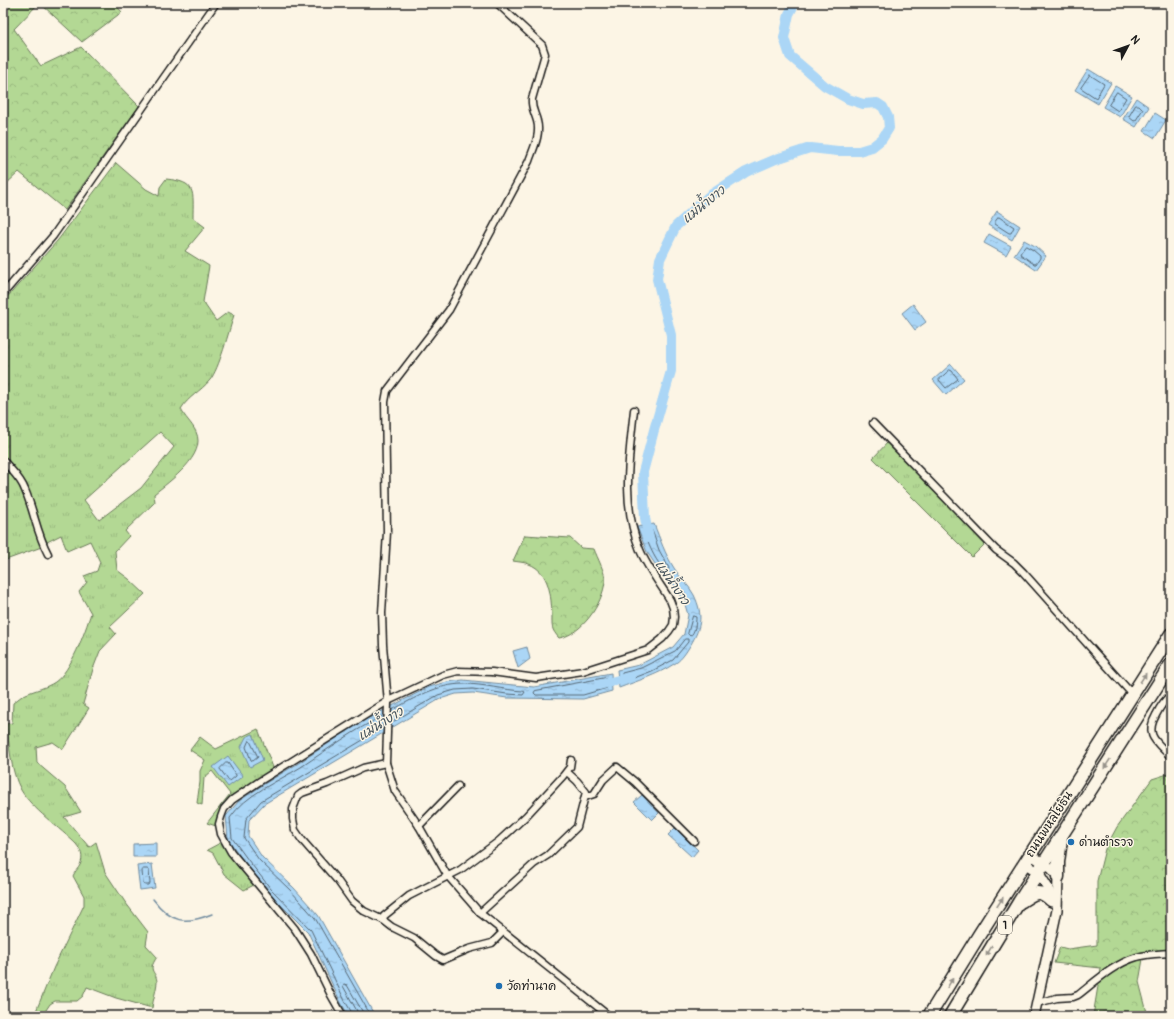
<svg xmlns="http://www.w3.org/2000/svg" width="1174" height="1019" viewBox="0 0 1174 1019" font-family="Pangolin,'Playpen Sans Thai',sans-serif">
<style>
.grass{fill:url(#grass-tufts);stroke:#687a58;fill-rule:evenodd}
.forest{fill:url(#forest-crowns);stroke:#687a58}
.water{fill:url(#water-ripples);stroke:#728c9f}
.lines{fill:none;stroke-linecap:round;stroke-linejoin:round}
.shore{stroke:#556673;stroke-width:1}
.stream{stroke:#728c9f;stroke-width:1.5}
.river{stroke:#abd6f6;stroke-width:10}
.street-casing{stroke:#1c1c1c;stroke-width:9}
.secondary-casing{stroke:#1c1c1c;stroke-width:12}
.highway-casing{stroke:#1c1c1c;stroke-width:15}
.street{stroke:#fcf5e5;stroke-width:6}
.secondary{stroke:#fcf5e5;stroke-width:9}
.highway{stroke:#fcf5e5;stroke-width:12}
.oneway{fill:#97938b}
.poi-dot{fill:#1f6fb2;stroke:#fcf5e5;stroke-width:1.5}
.labels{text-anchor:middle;stroke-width:3;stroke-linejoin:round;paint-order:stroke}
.shield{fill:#fcf5e5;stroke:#5f5d58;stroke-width:1}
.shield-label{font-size:11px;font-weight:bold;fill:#1c1c1c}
.street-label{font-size:12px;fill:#1c1c1c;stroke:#fcf5e5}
.poi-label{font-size:12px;fill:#1c1c1c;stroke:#fcf5e5;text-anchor:start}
.water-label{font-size:13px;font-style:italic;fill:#47545d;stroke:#fcf5e5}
</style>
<defs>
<pattern id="grass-tufts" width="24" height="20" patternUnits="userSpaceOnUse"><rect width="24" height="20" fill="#b3d894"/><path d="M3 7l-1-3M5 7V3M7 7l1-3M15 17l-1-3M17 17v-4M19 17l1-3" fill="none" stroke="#99b97f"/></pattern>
<pattern id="forest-crowns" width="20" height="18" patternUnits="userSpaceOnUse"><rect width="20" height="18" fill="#b3d894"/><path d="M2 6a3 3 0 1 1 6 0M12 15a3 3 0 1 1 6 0" fill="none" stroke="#99b97f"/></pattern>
<pattern id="water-ripples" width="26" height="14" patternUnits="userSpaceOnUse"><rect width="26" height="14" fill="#abd6f6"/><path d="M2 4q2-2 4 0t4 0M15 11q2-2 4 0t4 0" fill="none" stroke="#93b7d2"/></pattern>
</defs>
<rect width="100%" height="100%" fill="#fcf5e5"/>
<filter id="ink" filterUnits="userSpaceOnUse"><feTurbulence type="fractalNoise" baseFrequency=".025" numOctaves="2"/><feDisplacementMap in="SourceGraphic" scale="8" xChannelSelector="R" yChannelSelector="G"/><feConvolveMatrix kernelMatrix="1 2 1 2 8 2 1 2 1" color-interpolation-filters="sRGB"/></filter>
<g filter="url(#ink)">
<g class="grass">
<path d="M 116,163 L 146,189 L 159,196 L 160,187 L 166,179 C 197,182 193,191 193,218 L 205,227 L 185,251 L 209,266 L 203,302 L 216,321 L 228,312 L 234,315 C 229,331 219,369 210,380 C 201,391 188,397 181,409 C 184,417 192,423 196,432 C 207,455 170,481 154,494 L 155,502 L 125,531 L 129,536 L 115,551 L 117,570 L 129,579 L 145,594 L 110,627 L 116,634 L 100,651 L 93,669 L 83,704 L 89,708 L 63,749 L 53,742 L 36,747 L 37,763 L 65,787 L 81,812 L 64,817 L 89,847 L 96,842 L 105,872 L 125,902 L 148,932 L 146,945 L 157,957 C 146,973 157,970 157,983 C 156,991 153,1000 152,1008 L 116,998 L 87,987 L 83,996 L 77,1001 L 55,1001 L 50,1004 L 42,1016 L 34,1016 L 54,967 L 84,905 L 84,896 L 73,876 C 75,871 78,869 80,865 C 84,857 81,850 76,844 C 61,829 31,808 21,790 C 10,770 10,745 6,724 L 12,723 L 13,703 C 17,700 21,696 26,694 C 35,690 46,688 55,682 C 71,671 85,632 91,613 L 79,592 L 87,582 L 84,576 L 97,571 L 100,562 L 90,541 L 67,551 L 61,535 L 47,542 L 47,545 L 3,561 L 3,302 L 58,240 ZM 160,432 L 174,447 L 141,488 L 99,520 L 84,500 Z"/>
<polygon points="889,441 986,543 972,557 873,458"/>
<polygon points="258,729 274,770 221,811 217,818 216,826 207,823 230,794 212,771 204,778 202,805 197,803 200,782 200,771 205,760 190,750 200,737 216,749"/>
<polygon points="222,842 239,868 254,885 244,890 224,874 213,853 207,850"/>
</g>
<g class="forest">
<polygon points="3,3 39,3 14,29 41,66 81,47 139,106 65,210 19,172 3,187"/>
<polygon points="40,3 114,3 122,12 82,42"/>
<path d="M 525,535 L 570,538 L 581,548 L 594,549 C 597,557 606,574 605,581 C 603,604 581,635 559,638 C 551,629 552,627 552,615 C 551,596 550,572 529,564 C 524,562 518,562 513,561 Z"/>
<polygon points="1171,773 1171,950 1159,951 1143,959 1139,982 1148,1016 1093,1016 1101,968 1054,963 1060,947 1068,949 1097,945 1097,881 1105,849 1117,827 1152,779"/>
</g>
<g class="water">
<polygon points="1088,69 1111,83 1098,104 1075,90"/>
<polygon points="1115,86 1132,96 1120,117 1103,107"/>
<polygon points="1136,98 1149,107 1136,127 1123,119"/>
<polygon points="1155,113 1166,120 1155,138 1144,131"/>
<polygon points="997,211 1020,226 1012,240 988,225"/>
<polygon points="989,234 1011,246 1006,255 984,243"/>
<polygon points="1024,240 1035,246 1046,256 1036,270 1014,255"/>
<polygon points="913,304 926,322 915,330 902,313"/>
<polygon points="951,364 964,379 946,395 933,380"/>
<path d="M 654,524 C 660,539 665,554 674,568 C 679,577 689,585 694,595 C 704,616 701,629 688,649 C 685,654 680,661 674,664 C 657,675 637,681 619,688 L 617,670 L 639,665 L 673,647 L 684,634 L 688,615 L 684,601 L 674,585 L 657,567 L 647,552 L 637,527 Z"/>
<polygon points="527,647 530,659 518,668 513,651"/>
<polygon points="611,673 612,691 583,699 507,698 473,693 456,694 440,699 264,804 249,820 248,836 262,857 294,888 318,915 375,1016 349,1016 341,1003 308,932 268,892 244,862 228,839 226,816 239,801 264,784 297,764 361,722 429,687 447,682 463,680 534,687"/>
<polygon points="253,734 263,760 250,767 241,747 246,737"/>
<polygon points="228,756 243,776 228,787 213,767"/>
<polygon points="642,795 659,813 652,820 634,802"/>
<polygon points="675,828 698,850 692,857 668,835"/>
<polygon points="156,843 156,857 133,857 133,844"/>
<polygon points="152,864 155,888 140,890 137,866"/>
</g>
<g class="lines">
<g class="shore">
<polygon points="1090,75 1104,84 1096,98 1081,88"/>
<polygon points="1117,92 1126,98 1118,111 1109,105"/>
<polygon points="1136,105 1139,105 1143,109 1136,120 1134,121 1129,117"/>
<polygon points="999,217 1014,227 1011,233 1009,233 995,224 995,222"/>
<polygon points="1026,246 1033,250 1040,256 1040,258 1036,264 1034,264 1020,254 1021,252"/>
<polygon points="950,370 952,371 958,379 946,388 939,380"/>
<path d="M 650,529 L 652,530 L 659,550 L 669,568 L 668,571 C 657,567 648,543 644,532 L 645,530 Z"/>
<path d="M 693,616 L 696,617 C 696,623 695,633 690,636 L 688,634 Z"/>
<polygon points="685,639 688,639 688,642 673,660 652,671 624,682 622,681 622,673 641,668 675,651"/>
<polygon points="605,678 607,680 607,688 583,695 536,695 534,693 535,691"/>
<path d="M 391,723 L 438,695 L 455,690 L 473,689 L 507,694 L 523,695 L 525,692 L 523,691 C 503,690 484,684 464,684 C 437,684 415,698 392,710"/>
<polygon points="250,741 258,757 253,761 251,760 246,747 248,742"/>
<polygon points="226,763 228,763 236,775 236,776 230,781 228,780 220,769"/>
<polygon points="144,869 147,869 149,870 150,883 149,885 145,885 143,884 142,871"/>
<path d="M 353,1016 L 352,1013 L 345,1001 L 311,930 L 271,889 L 248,860 L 232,838 L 230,818 C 246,794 277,782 301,767 C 328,749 355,730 384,715"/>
<polyline points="358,1016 357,1011 343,986 344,984 347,985 365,1016"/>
<polyline points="371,1016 315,918 291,891 259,860 244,838 246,819 261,801 383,728"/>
</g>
<path class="stream" d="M 153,899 C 171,923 185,925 212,914"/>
<g class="river">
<polyline points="649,538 645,518 643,472 654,430 671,371 671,335 657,279 660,259 676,226 709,196 746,172 776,159 810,148 838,151 859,151 872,147 882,139 889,128 888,117 883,107 877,103 863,104 848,99 825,86 790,56 784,38 789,14 795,3"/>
<polyline points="599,685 630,677"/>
</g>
<g class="street-casing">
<g id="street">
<path d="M 497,3 L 542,45 L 545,54 L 532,99 C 531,108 535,113 537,121 C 541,135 533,149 529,161 L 449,310 L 387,391 L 385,402 L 387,532 L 382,613 L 383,645 L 388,703 L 386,763 L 395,791 L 419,826 L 447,875 L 480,913 L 609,1016"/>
<polyline points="3,294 53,236 216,3"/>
<polyline points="873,423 996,550 1014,563 1023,572 1132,694"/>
<path d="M 3,460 C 10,469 21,478 25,490 C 34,511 37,534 48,554"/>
<path d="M 1171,695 C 1164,700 1160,707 1156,715 C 1144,736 1157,742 1171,757"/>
<polyline points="386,763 363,768 327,784 302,793 298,796 293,809 293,819 295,830 302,840 337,880 352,901 364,911 383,920 392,927 414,938 436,956 443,960 469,949 492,943 503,932"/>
<polyline points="585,797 594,794 603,780 617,767 635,782 694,841"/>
<polyline points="419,826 458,786"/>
<polyline points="480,913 534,864 548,855 577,827 586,792 577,781 567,772"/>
<polyline points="383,920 384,916 409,896 460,870 499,841 526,816 563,776 570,767 571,760"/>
<path d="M 1037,1003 L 1057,998 L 1073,997 L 1078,995 C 1096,981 1114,964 1137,957 C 1148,954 1159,954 1171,953"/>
<path d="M 343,1016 L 331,995 L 311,954 L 295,929 L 231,852 L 221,834 L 219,824 L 221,817 L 224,809 L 232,800 L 260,781 L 388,701 L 443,675 L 458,671 L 492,672 L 536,678 L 583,671 L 648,650 L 662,639 L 669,631 L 673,625 L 674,617 L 673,608 L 670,600 C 660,584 647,567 640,550 C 621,504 629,457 634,410"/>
</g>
</g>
<g class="secondary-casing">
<g id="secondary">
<polyline points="1030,854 1052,869 1058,877 1057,910 1034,1016"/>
<polyline points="1024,863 1038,872 1048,888 1052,902"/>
</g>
</g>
<g class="highway-casing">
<g id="highway">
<polyline points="1058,877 1058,862 1061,840"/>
<path d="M 1022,901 C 1035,892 1039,889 1051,900"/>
<polyline points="929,1016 979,935 1171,634"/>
<polyline points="950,1016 1019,902 1171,664"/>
</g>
</g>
<use href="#street" class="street"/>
<use href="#secondary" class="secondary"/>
<use href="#highway" class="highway"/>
</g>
<defs><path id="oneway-solid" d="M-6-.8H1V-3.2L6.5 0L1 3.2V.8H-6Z"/></defs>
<g class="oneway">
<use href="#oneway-solid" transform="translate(1143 678) rotate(-57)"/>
<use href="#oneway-solid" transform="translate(1107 764) rotate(123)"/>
<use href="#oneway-solid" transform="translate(1000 902) rotate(-57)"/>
<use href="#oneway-solid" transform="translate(989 951) rotate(121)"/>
<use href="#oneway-solid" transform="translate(950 983) rotate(-59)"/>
</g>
</g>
<g class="poi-dot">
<circle cx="1071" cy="842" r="4"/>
<circle cx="499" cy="986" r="4"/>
</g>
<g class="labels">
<rect class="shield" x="998" y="916" width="14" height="18" rx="3"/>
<g class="shield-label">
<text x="1005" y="929">1</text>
</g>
<g class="street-label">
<text transform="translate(1049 824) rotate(-57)" y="4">ถนนพหลโยธิน</text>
</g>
<g class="poi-label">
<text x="1079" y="846">ด่านตำรวจ</text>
<text x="507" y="990">วัดท่านาค</text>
</g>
<g class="water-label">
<text transform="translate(703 204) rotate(-39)" y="5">แม่น้ำงาว</text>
<text transform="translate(673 582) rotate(56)" y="5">แม่น้ำงาว</text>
<text transform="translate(380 723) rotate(-32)" y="5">แม่น้ำงาว</text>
</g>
</g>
<rect width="1174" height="1019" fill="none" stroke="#fcf5e5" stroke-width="16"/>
<rect x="8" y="8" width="1158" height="1003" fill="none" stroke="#1c1c1c" stroke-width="1.5" filter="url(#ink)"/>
<g transform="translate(1128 46) rotate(49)" stroke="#fcf5e5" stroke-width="3" paint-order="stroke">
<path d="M0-3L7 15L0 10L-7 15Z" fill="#1c1c1c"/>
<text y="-6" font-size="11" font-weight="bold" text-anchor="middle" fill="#1c1c1c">N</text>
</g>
</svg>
